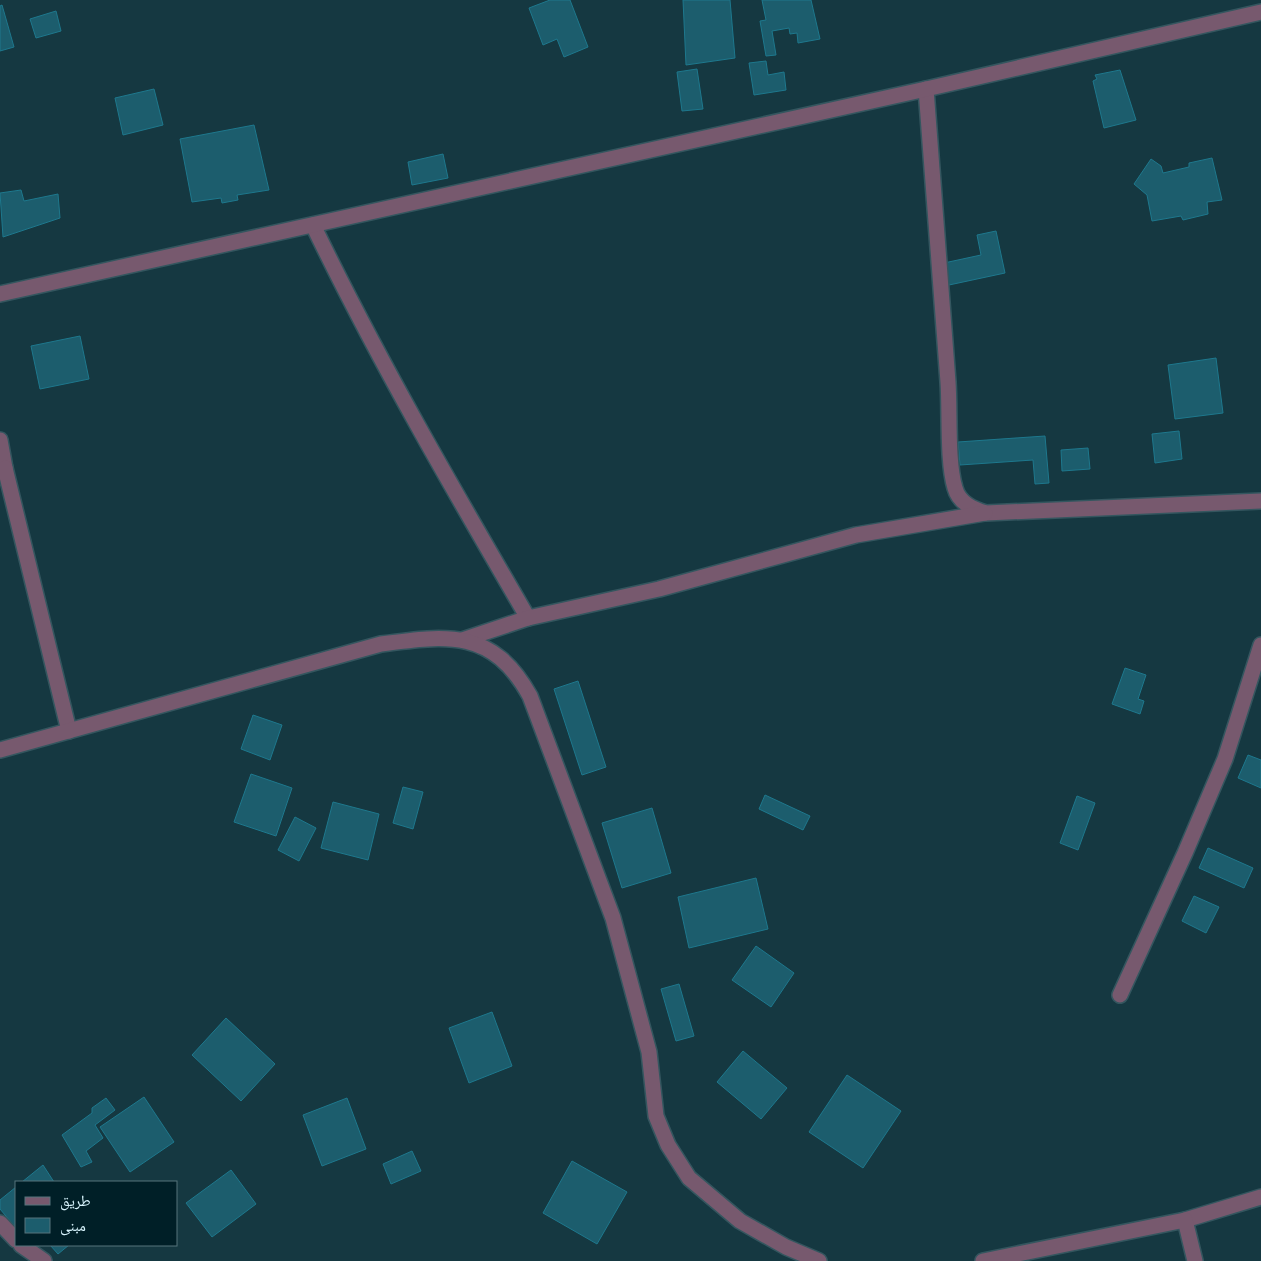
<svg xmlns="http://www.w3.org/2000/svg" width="1261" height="1261" viewBox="0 0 1261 1261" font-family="'PT Sans Narrow','Noto Naskh Arabic',sans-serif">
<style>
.building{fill:#1c5d6d;stroke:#1e788d}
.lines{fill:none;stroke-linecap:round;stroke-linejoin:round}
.minor-casing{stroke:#34565f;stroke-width:18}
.minor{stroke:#77596e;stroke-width:15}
</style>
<rect width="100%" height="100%" fill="#153841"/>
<g class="building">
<polygon points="550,0 570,0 588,47 564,57 557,39 543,45 529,8"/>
<polygon points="683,0 730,0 735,58 686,65"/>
<polygon points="762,0 811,0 820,39 798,43 797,33 790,34 789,28 772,31 776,55 766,56 760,21 766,20"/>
<polygon points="2,5 14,47 0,51 0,6"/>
<polygon points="56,11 61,31 36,38 30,19"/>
<polygon points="766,61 768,75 784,72 786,90 754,95 749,63"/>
<polygon points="697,69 703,109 682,111 677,72"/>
<polygon points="1120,70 1136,120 1104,128 1093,81 1097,79 1095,75"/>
<polygon points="154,89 163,125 123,135 115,98"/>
<polygon points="254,125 269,190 237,195 238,200 222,203 221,198 192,202 180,139"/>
<polygon points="443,154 448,178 412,185 408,162"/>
<polygon points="1212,158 1222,200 1207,202 1208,214 1183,220 1181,216 1152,221 1147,195 1134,184 1151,159 1161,166 1163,173 1189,167 1189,163"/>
<polygon points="21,190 24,201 58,194 60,218 3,237 0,193"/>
<polygon points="996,231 1005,273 949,285 944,263 981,255 977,235"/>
<polygon points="80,336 89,379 40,389 31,346"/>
<polygon points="1216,358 1223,413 1175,419 1168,365"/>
<polygon points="1179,431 1182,459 1155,463 1152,434"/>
<polygon points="1045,436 1049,483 1035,484 1033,460 960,465 958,442"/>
<polygon points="1088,448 1090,469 1062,471 1061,450"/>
<polygon points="1125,668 1146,675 1138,699 1144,701 1140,714 1112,704"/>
<polygon points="578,681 606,767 582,775 554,689"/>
<polygon points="253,715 282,725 270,760 241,749"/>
<polygon points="1248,755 1261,760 1261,788 1238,778"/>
<polygon points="251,774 292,788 276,836 234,822"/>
<polygon points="403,787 423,792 413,829 393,823"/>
<polygon points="765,795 810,816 803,830 759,809"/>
<polygon points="1077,796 1095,803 1078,850 1060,843"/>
<polygon points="333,802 379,814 368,860 321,848"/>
<polygon points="652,808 671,873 622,888 602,823"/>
<polygon points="295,817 316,828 299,861 278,850"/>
<polygon points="1208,848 1253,868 1244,888 1199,868"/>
<polygon points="756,878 768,929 689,948 678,897"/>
<polygon points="1194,896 1219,907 1206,933 1182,921"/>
<polygon points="756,946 794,973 771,1007 732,980"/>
<polygon points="679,984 694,1036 676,1041 661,989"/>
<polygon points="492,1012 512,1066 469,1083 449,1028"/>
<polygon points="226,1018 275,1064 241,1101 192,1055"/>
<polygon points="743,1051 787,1088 761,1119 717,1082"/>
<polygon points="847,1075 901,1111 863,1168 809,1132"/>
<polygon points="144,1097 174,1142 130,1172 100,1127"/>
<polygon points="106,1098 115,1110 95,1125 103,1138 86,1151 92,1162 81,1167 62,1135 92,1113 92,1108"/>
<polygon points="347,1098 366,1149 322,1166 303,1115"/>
<polygon points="412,1151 421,1171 391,1184 383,1164"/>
<polygon points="572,1161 627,1192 597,1244 543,1213"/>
<polygon points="43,1165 54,1182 22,1182"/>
<polygon points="231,1170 256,1204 212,1237 186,1203"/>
<polygon points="16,1187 16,1228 0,1209 0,1200"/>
<polygon points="50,1245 69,1245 58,1254"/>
</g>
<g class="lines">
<g class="minor-casing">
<g id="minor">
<path d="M 926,89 C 933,187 941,284 948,382 C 950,411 947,462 955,488 C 959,503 973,509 986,513 L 1261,501"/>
<path d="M 313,225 C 378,360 453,489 528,618"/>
<polyline points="0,294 926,89 1261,12"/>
<polyline points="0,440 5,468 0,469"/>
<polyline points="5,468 69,731"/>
<polyline points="462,640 528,618 659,589 856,535 985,513"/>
<path d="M 0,750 L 381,644 C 448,635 493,629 530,696 L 613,918 L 649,1052 L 656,1116 L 668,1145 L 689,1178 L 740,1221 L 786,1247 L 819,1261"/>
<polyline points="1120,995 1185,853 1225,759 1261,645"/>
<polyline points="1185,1220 1261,1197"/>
<polyline points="0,1223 16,1240"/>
<polyline points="21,1245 44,1261"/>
<polyline points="983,1261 1185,1220 1195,1261"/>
</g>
</g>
<use href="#minor" class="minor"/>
</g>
<rect x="15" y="1181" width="162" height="65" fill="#001f27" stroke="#56747d"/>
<rect x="25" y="1197" width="25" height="8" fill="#77596e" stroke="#56747d"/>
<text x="60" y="1206" font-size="15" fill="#d7f4fd">طريق</text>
<rect x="25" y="1218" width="25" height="15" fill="#1c5d6d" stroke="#56747d"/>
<text x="60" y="1231" font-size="15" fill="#d7f4fd">مبنى</text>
</svg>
